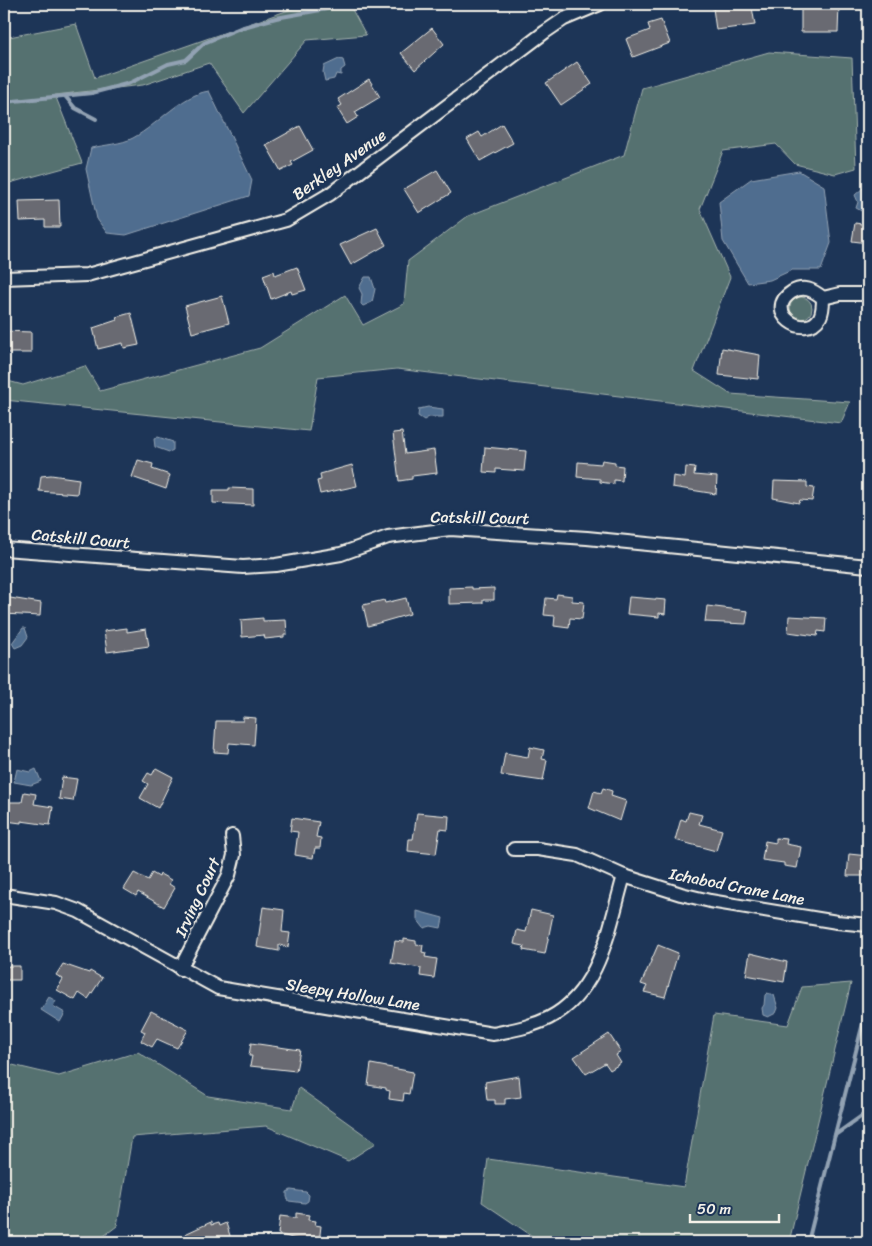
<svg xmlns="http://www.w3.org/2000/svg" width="872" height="1246" viewBox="0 0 872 1246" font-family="Sriracha,sans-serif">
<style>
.green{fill:#54716f;stroke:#a4b1ac}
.water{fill:#506d8f;stroke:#92a2b3}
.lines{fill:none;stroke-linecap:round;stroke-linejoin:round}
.stream{stroke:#92a2b3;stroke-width:4}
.building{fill:#696a72;stroke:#f4f1e8}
.street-casing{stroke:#f4f1e8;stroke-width:16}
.street{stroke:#1d3557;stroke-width:12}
.labels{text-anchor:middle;stroke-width:5;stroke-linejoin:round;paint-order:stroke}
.street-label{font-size:16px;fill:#f4f1e8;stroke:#1d3557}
</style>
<rect width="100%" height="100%" fill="#1d3557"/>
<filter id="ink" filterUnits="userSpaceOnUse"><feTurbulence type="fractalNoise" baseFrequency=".02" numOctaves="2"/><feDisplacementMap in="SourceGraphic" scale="10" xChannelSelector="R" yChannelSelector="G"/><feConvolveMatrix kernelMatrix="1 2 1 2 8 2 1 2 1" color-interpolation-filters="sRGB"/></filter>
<g filter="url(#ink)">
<g class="green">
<polygon points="306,4 349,4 366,35 307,40 244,113 209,63 143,85 55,95 82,163 6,184 4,182 4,38 76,24 95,78"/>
<polygon points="769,52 852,58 856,168 835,174 795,164 776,144 723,151 700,209 730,277 694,371 730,394 850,402 841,423 397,369 318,377 309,431 4,400 4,380 23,385 85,366 100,391 260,348 345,295 363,325 404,304 408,261 468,216 624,155 642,88"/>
<circle cx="801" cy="308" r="11"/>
<polygon points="851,983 789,1242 541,1242 482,1202 488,1159 684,1187 714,1015 788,1025 802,987"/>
<polygon points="138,1052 208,1096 292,1109 299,1088 376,1143 348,1161 266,1126 132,1137 117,1226 96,1242 4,1242 4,1063 59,1076"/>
</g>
<g class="water">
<polygon points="339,59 343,60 345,67 341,70 341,75 336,74 334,79 325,81 323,72 324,66"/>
<path d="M 209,91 L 252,180 L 249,196 L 126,235 L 107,233 L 97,219 L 86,169 L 91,148 C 104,145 122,144 133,138 C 159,124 181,95 209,91 Z"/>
<polygon points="799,171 824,186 831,243 821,270 792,270 770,280 748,283 723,241 719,202 751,179"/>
<polygon points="863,188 868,199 867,214 856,208 858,202 855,195"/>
<polygon points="365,277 371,277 375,289 372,302 363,306 361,304 362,294 359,288"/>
<polygon points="428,407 443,409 443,417 429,417 424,420 418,416 419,409"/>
<polygon points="158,437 173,442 173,450 169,452 155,447 154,439"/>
<polygon points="23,628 25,628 28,637 22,645 15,648 12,643"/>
<polygon points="17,769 30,772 36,769 41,781 31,785 14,782"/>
<polygon points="417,911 443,918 441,928 431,926 424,928 417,919"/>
<polygon points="767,993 774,995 778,1008 776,1013 768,1017 763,1015 762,1008 764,1005 765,995"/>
<polygon points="49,997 56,1001 53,1006 65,1013 60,1022 41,1010"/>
<polygon points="291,1190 306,1192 309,1195 308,1201 305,1203 289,1201 287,1197 287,1192"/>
</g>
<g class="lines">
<g class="stream">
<polyline points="65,96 75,108 96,119"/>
<polyline points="4,102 92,93 130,83 168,64 186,60 204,43 240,28 276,18 326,9 332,4"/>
<polyline points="835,1135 866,1113"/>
<polyline points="808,1242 868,1003"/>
</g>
</g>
<g class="building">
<polygon points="801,4 839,5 838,32 801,32"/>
<polygon points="739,5 739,8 752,7 755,25 716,30 713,8"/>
<polygon points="661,20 670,43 633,57 626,39 650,30 648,24"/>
<polygon points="432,28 444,44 415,70 401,53"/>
<polygon points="577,62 592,84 561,105 546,83"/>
<polygon points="369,79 380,97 355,112 358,117 347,124 337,108 342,105 338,99"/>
<polygon points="502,124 513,143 480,161 467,139 479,132 482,137"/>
<polygon points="300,126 313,150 291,162 293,165 281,171 266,145"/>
<polygon points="437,170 451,193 419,213 404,189"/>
<polygon points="59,200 60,227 45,227 45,220 20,221 19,201"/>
<polygon points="855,223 868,225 868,243 852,241"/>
<polygon points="377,228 386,245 351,265 340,245"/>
<polygon points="297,267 306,290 292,294 291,291 271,299 263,275 274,271 275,275"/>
<polygon points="222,296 229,323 192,333 185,306"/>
<polygon points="131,313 139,345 124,348 123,343 98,349 93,328 117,320 116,317"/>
<polygon points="4,331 31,332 31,353 4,353"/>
<polygon points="722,348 760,355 758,379 719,375"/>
<polygon points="402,432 405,454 434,450 437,473 412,476 412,479 399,481 393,433"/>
<polygon points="485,447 526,451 524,471 496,469 496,473 483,472"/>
<polygon points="138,460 153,464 152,469 170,475 166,489 132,477"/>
<polygon points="602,460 615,462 615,465 623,466 622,481 614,480 614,484 600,482 600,479 577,477 578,462 601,464"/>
<polygon points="352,465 357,486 320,494 317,481 321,480 320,474"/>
<polygon points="686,467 695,468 694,475 717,477 716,494 672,487 673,476 685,478"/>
<polygon points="51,475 79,479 77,494 39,491 41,476"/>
<polygon points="774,481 807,482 807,487 814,488 812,501 800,500 799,503 773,498"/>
<polygon points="229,488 253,489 253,505 213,503 213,490 229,490"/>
<polygon points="472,587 472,589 494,588 494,600 483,600 483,603 449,604 449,588"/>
<polygon points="557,594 572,596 572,601 584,602 582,619 570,618 569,628 554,626 555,616 544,615 546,598 556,599"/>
<polygon points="4,597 41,603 40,616 4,614"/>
<polygon points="629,597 666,600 665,614 659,613 659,617 627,614"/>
<polygon points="406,598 410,614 368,626 363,605 384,600 385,603"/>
<polygon points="707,606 748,611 746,624 705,622"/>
<polygon points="789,616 826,618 825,632 818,631 817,636 788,632"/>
<polygon points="263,618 263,621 286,620 287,634 284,634 284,637 265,639 264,635 242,637 241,620"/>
<polygon points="127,628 127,632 146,629 149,646 107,652 104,631"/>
<polygon points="243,717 256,718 254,745 229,743 228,753 214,752 216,721 243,721"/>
<polygon points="530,747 544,750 542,759 547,760 543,781 501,775 505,753 528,757"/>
<polygon points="156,768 173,777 158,808 140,798 148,784 143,781 148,773 152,775"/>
<polygon points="62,777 77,779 73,801 59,799"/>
<polygon points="603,788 612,791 611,796 626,801 620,821 589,808 594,791 601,793"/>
<polygon points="24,792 36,794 34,804 53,807 50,825 21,821 21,823 6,821 9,802 22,802"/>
<polygon points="689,812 702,815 699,824 722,830 716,851 675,840 681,819 686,821"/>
<polygon points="417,813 449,816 448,830 440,829 436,854 408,851 409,839 413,839"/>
<polygon points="292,818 319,822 316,837 321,838 320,848 315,848 313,858 295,855 298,832 290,831"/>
<polygon points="776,838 787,839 786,844 801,847 797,868 784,866 784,863 762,860 765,841 776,843"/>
<polygon points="849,854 868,856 868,876 847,876"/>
<polygon points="134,873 148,880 152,873 159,877 160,874 171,880 169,884 175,888 164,907 138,892 136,896 124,889"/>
<polygon points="263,907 284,910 282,932 290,933 288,947 279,945 279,951 257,947"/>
<polygon points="531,910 553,915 545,954 523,950 524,946 514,944 517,930 526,932"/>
<polygon points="404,939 416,941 416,944 423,945 422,952 426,953 425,957 437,959 434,978 420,976 421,968 391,963 395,941 404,942"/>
<polygon points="658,945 678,953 665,997 644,992 647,986 641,984"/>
<polygon points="750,953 787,962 784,982 746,975"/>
<polygon points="63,964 89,973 90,971 102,978 88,999 79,993 75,1000 57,990 63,979 56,975"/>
<polygon points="9,966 20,966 20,980 4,980 4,968"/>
<polygon points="151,1011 188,1030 177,1048 157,1039 152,1047 141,1041 145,1032 141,1030"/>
<polygon points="609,1034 621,1052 616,1055 621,1063 610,1070 605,1063 586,1074 574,1057"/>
<polygon points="251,1043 300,1050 296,1071 250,1066 252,1056 249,1056"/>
<polygon points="371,1064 413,1072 409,1094 404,1093 403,1101 389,1099 390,1091 386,1090 386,1088 368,1085"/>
<polygon points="519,1076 521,1097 505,1099 505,1104 495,1104 495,1100 487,1100 485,1082"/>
<polygon points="296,1213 309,1215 308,1220 316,1221 315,1225 321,1226 319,1242 306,1242 278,1234 280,1216 296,1218"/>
<polygon points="211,1222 211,1225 218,1223 219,1226 226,1223 232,1242 188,1242 185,1234"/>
</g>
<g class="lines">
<g class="street-casing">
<g id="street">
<polyline points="4,278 87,275 286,220 330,194 545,32 564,19 600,4"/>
<path d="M 823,298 C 823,304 823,311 820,317 C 805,342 762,311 792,292 C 804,285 813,290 823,298 L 840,294 L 868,294"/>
<polyline points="4,549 243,567 276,565 341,554 388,537 450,529 587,538 868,566"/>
<polyline points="514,849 538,849 577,855 624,876 681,894 710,901 837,922 868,925"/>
<path d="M 4,895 L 56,903 L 78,911 L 218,988 L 493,1034 C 512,1030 531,1027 549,1018 C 601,991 609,927 624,876"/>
<polyline points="180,969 229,875 234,855 232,836"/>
</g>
</g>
<use href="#street" class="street"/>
</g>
</g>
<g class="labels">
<g class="street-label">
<text transform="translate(339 164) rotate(-35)" y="6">Berkley Avenue</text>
<text transform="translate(480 517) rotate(1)" y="6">Catskill Court</text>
<text transform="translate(81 538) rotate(5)" y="6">Catskill Court</text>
<text transform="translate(737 886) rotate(11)" y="6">Ichabod Crane Lane</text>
<text transform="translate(197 897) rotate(-65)" y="6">Irving Court</text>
<text transform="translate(353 994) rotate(9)" y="6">Sleepy Hollow Lane</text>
</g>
</g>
<rect width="872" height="1246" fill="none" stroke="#1d3557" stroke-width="20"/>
<rect x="10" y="10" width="852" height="1226" fill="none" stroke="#f4f1e8" stroke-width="2" filter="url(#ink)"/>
<path d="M690 1214v8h89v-8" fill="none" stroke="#f4f1e8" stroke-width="2.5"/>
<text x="697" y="1214" font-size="15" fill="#f4f1e8" stroke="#1d3557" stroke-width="4" paint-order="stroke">50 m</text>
</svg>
